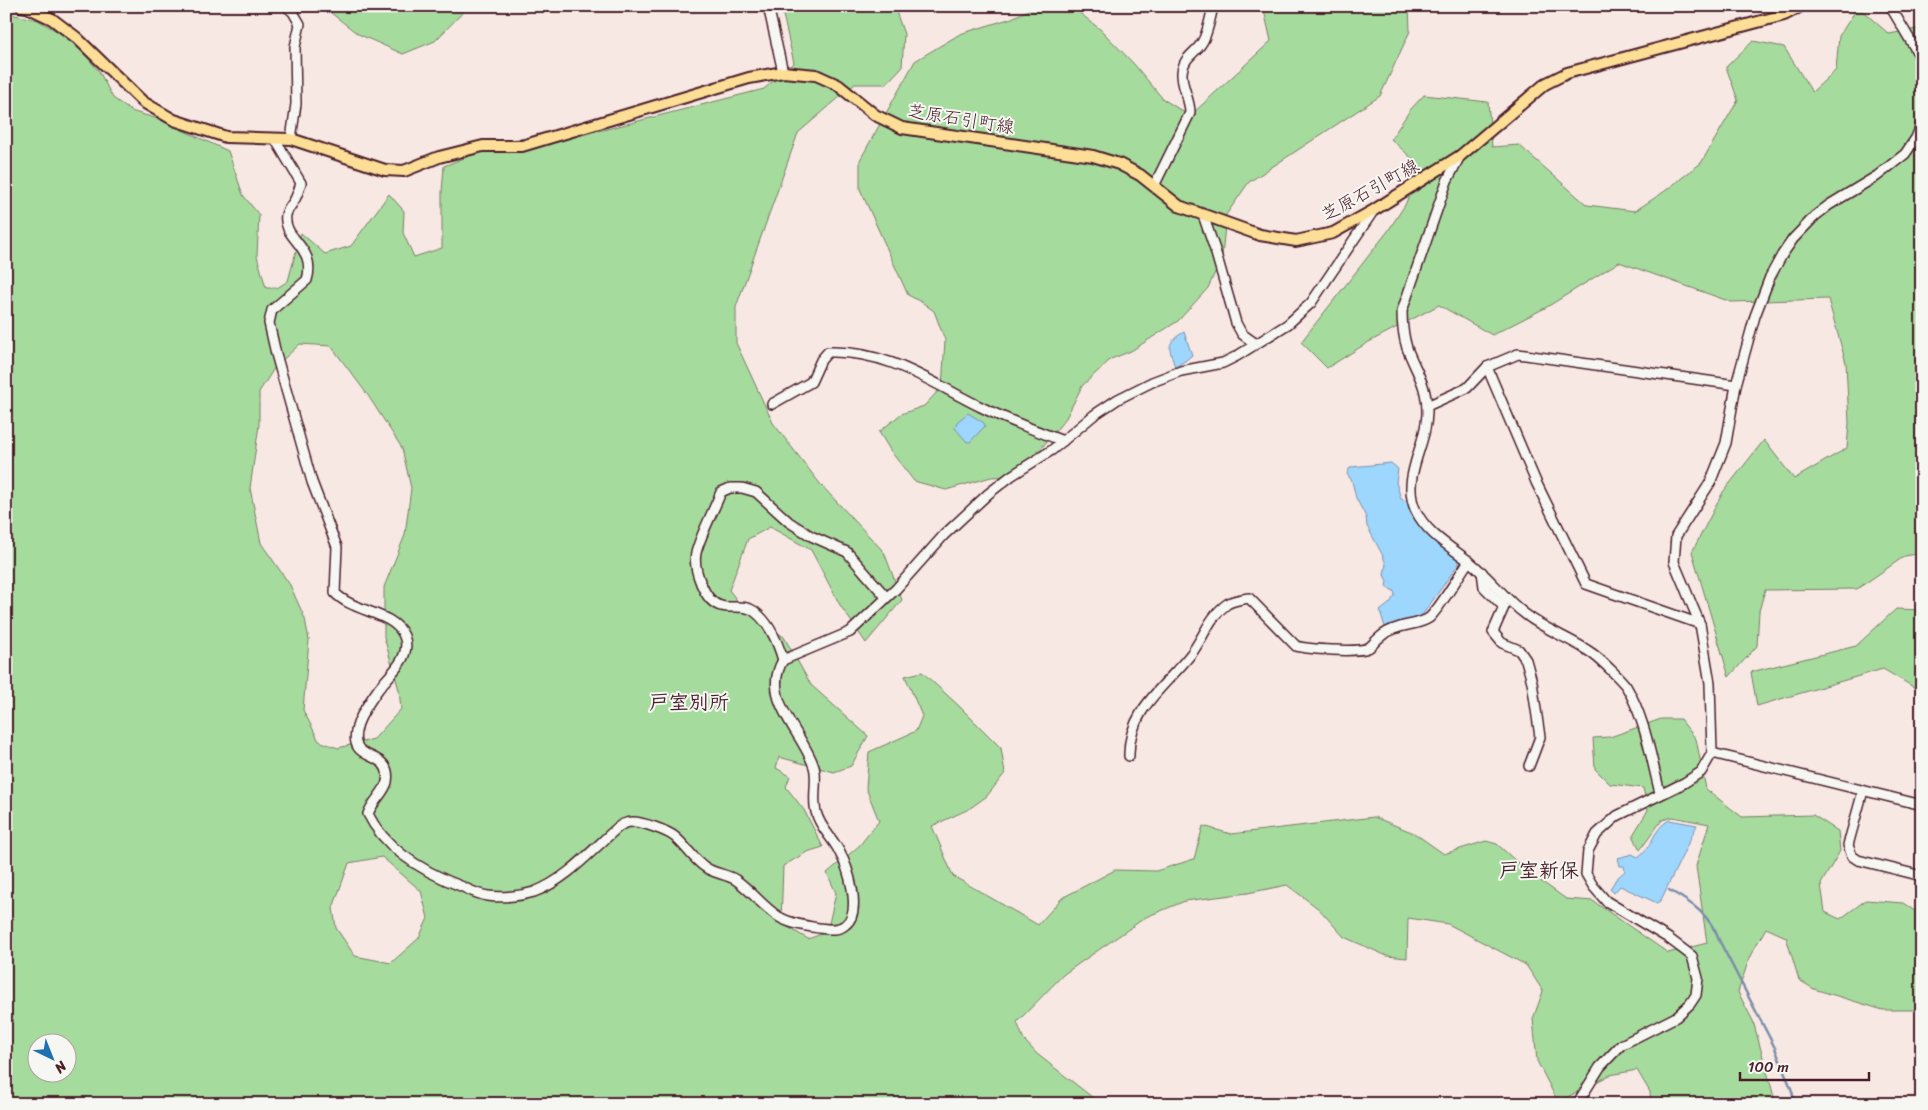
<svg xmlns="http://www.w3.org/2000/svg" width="1928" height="1110" viewBox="0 0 1928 1110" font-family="Sriracha,'Klee One',sans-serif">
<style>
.green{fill:#a6db9e;stroke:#787d64;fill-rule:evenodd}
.water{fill:#9dd7fd;stroke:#7c8da9}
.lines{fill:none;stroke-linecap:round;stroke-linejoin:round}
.stream{stroke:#7c8da9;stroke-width:2.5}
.minor-casing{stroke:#4a1f2b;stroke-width:12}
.major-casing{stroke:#4a1f2b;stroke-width:14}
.minor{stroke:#f6f6f2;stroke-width:9}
.major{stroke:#fdde96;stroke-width:10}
.labels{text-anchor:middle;stroke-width:4;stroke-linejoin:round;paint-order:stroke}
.street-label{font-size:18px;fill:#4a1f2b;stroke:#f6f6f2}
.quarter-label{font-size:20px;font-weight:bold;fill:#4a1f2b;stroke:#f6f6f2}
</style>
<rect width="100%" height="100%" fill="#f7e8e4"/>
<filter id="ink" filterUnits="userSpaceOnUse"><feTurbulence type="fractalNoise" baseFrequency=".02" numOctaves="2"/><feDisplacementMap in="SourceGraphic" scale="10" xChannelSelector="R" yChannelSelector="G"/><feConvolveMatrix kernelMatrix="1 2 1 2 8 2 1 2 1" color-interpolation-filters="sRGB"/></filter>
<g filter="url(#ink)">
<g class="green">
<polygon points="322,6 469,6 435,41 403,54 358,34"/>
<path d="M 781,6 L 894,6 L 904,34 L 902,67 L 886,84 L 855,84 L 798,133 L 736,307 L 736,343 L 773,423 L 821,485 L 884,552 L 902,600 L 866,643 L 840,605 L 811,550 L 770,527 L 748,539 L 729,590 L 746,612 L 784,637 L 811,685 L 868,736 L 851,766 L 834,772 L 779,757 L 776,768 L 790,776 L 786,787 L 804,810 L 823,847 L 807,852 L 783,866 L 781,923 L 808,939 L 827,932 L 836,893 L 827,873 L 859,846 L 879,821 L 866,788 L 869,752 L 916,731 L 922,716 L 905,676 L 922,672 L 959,706 L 1001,748 L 1005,773 L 987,796 L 969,809 L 932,826 L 953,876 L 1038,925 L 1062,898 L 1115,870 L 1156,871 L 1194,859 L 1203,826 L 1231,834 L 1374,817 L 1414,833 L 1444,854 L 1486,841 L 1497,844 L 1527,871 L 1566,899 L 1593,901 L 1668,953 L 1707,943 L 1696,866 L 1709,824 L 1673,817 L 1662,820 L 1640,850 L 1633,835 L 1648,810 L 1643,788 L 1610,784 L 1595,769 L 1593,738 L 1610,737 L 1661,719 L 1680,719 L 1696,739 L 1706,789 L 1742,817 L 1813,815 L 1838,831 L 1840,851 L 1821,884 L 1825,912 L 1840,919 L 1866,900 L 1903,903 L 1922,916 L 1922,1010 L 1883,1010 L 1814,989 L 1799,980 L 1786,937 L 1766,928 L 1750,956 L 1738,992 L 1753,1021 L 1776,1104 L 1651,1104 L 1650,1092 L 1637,1070 L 1610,1075 L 1558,1102 L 1537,1061 L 1533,1019 L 1543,991 L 1526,965 L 1448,924 L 1408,918 L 1407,958 L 1387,956 L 1344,937 L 1319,909 L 1287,885 L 1248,893 L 1185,901 L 1146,917 L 1064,974 L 1017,1022 L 1024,1040 L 1037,1054 L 1097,1101 L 1098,1104 L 6,1104 L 6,13 L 38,20 L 73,41 L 99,71 L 113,98 L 131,111 L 158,119 L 228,151 L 243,195 L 259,215 L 257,256 L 266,288 L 277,288 L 288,281 L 301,233 L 325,254 L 351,246 L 389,194 L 404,211 L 403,233 L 414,257 L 442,248 L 442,192 L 444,166 L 509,140 L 603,130 L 764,89 L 794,63 ZM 300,344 L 331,346 L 367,394 L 402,448 L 411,488 L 405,535 L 384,587 L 384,637 L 399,690 L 401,709 L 374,739 L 338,748 L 319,741 L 303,710 L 309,640 L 305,619 L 290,585 L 261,543 L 250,488 L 259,425 L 259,392 L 275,367 ZM 382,857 L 421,891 L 428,918 L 419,938 L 391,963 L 355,956 L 336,928 L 333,908 L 349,863 ZM 38,1042 L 68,1042 L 68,1072 L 38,1072 Z"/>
<polygon points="1036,6 1071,6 1101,30 1133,63 1163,99 1190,116 1271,41 1263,6 1409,6 1410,31 1380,96 1249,182 1226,215 1222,257 1208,288 1178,321 1131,351 1111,359 1082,386 1066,418 1039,451 1011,476 991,477 946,490 914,481 892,453 879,432 901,414 924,406 942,387 945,340 934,311 923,303 908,295 860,189 860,160 915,61 960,34 1012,18"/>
<polygon points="1858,7 1889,34 1922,28 1922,553 1905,556 1857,589 1765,590 1759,611 1757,646 1729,677 1692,552 1723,492 1764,440 1794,479 1847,448 1849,423 1846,363 1828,299 1731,302 1619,262 1547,307 1492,335 1439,305 1367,343 1327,368 1301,342 1388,231 1405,205 1421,167 1391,139 1410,110 1424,95 1488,102 1492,147 1519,145 1587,205 1635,211 1665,191 1701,163 1738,100 1726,67 1753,41 1784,47 1812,92 1836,70 1839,36"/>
<polygon points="1896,609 1922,610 1922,692 1883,669 1757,706 1751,672 1856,646"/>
</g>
<g class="water">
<path d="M 1184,332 L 1192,355 L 1185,361 L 1175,367 C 1169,348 1165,343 1184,332 Z"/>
<polygon points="968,413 984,423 985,426 970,442 967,442 955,428 957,422"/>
<path d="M 1391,463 L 1398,469 L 1396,482 L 1401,499 L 1407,501 C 1414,528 1437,548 1462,559 L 1423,614 L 1415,619 L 1385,627 L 1380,611 L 1390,603 L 1395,595 L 1394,591 L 1386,587 L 1387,581 L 1384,575 L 1386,564 L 1382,554 L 1367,526 L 1366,517 L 1356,498 L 1352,481 L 1347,474 L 1349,469 L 1352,467 Z"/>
<path d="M 1669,820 L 1697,825 L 1661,900 L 1657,903 L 1620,886 L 1614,893 L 1610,889 L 1616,879 L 1625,871 L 1624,866 L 1620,866 L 1618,858 L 1632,854 L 1638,857 C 1654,846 1652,830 1669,820 Z"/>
</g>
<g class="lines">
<path class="stream" d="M 1669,890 C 1692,903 1710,915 1719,940 L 1775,1048 L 1792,1091 L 1795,1104"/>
<g class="minor-casing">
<g id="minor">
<polyline points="286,6 293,12 300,24 295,47 296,104 291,139"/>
<polyline points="768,6 783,72"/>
<polyline points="1890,6 1919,55 1922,65"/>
<path d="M 275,139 L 301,183 C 299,189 297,196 294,201 C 291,206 287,210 286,215 C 282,240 317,246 307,280 L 272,310 L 269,323 L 276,354 L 312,482 L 337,547 L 335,593 C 353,612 394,612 404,636 C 413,658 388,675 377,691 C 370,701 360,715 357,727 C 346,766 393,747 387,782 C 385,792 372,802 368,814 C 386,851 426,873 463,887 C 471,891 480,895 488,896 C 502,898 521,896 534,892 C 566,880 591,851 616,829 C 620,825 627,822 633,822 C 643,822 668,831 675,837 C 686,846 693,859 705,867 C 714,874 727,874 736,880 C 752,891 763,907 779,917 C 791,924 806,926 819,928 C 827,929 838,931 845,925 C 863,912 848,867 839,851 C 832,837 820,828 816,812 C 812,797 818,780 814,767 C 803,732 760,699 783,660 L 850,632 L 896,589 L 944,535 L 988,494 L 1011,476 L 1052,450 L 1094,415 L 1118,399 L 1152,382 L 1181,371 L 1223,363 L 1237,356 L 1288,324 L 1311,303 L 1374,210"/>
<path d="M 1460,156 L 1447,181 L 1402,311 C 1402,324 1403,335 1407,348 C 1416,372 1427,384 1427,412 C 1427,446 1400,478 1416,511 C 1427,534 1451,547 1470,562 C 1490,578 1505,599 1525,614 C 1544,629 1567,637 1587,650 C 1597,656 1605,664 1613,672 C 1617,676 1622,681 1626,686 C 1645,718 1651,758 1660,793"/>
<path d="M 1154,186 L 1190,113 C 1190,98 1181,87 1182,72 C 1184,57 1194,54 1201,44 C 1207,36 1211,16 1213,6"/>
<polyline points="1203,215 1215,250 1236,323 1242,334 1256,344"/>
<polyline points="1487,367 1536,482 1586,584 1700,624"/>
<path d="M 772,404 L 811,382 L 821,360 L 828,352 C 888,350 930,382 981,407 C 1007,420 1035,430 1063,441"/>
<polyline points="1427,406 1467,388 1487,367 1518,354 1736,385"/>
<polyline points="1482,572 1484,587 1504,607 1493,632 1502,643 1519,650 1526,660 1532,682 1540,737 1529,766"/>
<path d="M 783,660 C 778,643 769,622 754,611 C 744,604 732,609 721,606 C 704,602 693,568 696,553 C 700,536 714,510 721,492 L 730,488 L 742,488 L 756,492 L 789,522 L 811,536 L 847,552 L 886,597"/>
<polyline points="1712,753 1922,805"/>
<path d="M 1129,756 C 1128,710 1166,686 1191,654 C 1204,637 1209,617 1227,604 C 1233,600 1242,599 1249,598 L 1296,646 C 1307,649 1357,653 1368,648 C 1372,646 1375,641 1379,638 C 1384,633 1393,629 1400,627 C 1410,624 1420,624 1429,618 C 1439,610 1460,573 1469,561"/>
<polyline points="1863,791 1848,845 1852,856 1858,860 1922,876"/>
<polyline points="1577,1104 1600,1067 1621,1045 1676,1017 1690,1004 1696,995 1698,978 1692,956 1668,938 1606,901 1593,886 1586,874 1588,851 1597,834 1617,816 1684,783 1701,772 1712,753 1710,683 1700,624 1674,562 1676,536 1710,483 1726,443 1736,385 1755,316 1770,277 1782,255 1793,239 1815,216 1829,205 1877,176 1905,154 1916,138 1922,123"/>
</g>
</g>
<g class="major-casing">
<polyline id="major" points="21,6 27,7 52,19 77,38 143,102 174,120 226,137 291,139 385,170 404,171 439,157 483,146 522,146 749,78 783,72 816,75 838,85 875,115 902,128 1093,156 1119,164 1140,175 1179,206 1260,235 1296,241 1333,233 1374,210 1460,156 1545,84 1567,73 1784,15 1801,6"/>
</g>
<use href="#minor" class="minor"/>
<use href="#major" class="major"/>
</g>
</g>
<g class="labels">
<g class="street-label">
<text transform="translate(961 119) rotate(9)" y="6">芝原石引町線</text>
<text transform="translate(1370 190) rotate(-29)" y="6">芝原石引町線</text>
</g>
<g class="quarter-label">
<text x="689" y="709">戸室別所</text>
<text x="1539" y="877">戸室新保</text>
</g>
</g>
<rect width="1928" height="1110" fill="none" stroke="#f6f6f2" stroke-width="25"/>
<rect x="12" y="12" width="1903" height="1085" fill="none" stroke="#4a1f2b" stroke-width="2" filter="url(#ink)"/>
<g transform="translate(52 1058) rotate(137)"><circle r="24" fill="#f6f6f2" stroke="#b1a0a2"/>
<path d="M0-4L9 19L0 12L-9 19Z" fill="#1f6fb2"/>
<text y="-8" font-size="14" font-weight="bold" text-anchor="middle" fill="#4a1f2b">N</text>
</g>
<path d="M1740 1072v8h129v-8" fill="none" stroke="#4a1f2b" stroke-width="2.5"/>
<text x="1748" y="1072" font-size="15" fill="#4a1f2b" stroke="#f6f6f2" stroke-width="4" paint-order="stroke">100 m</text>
</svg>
